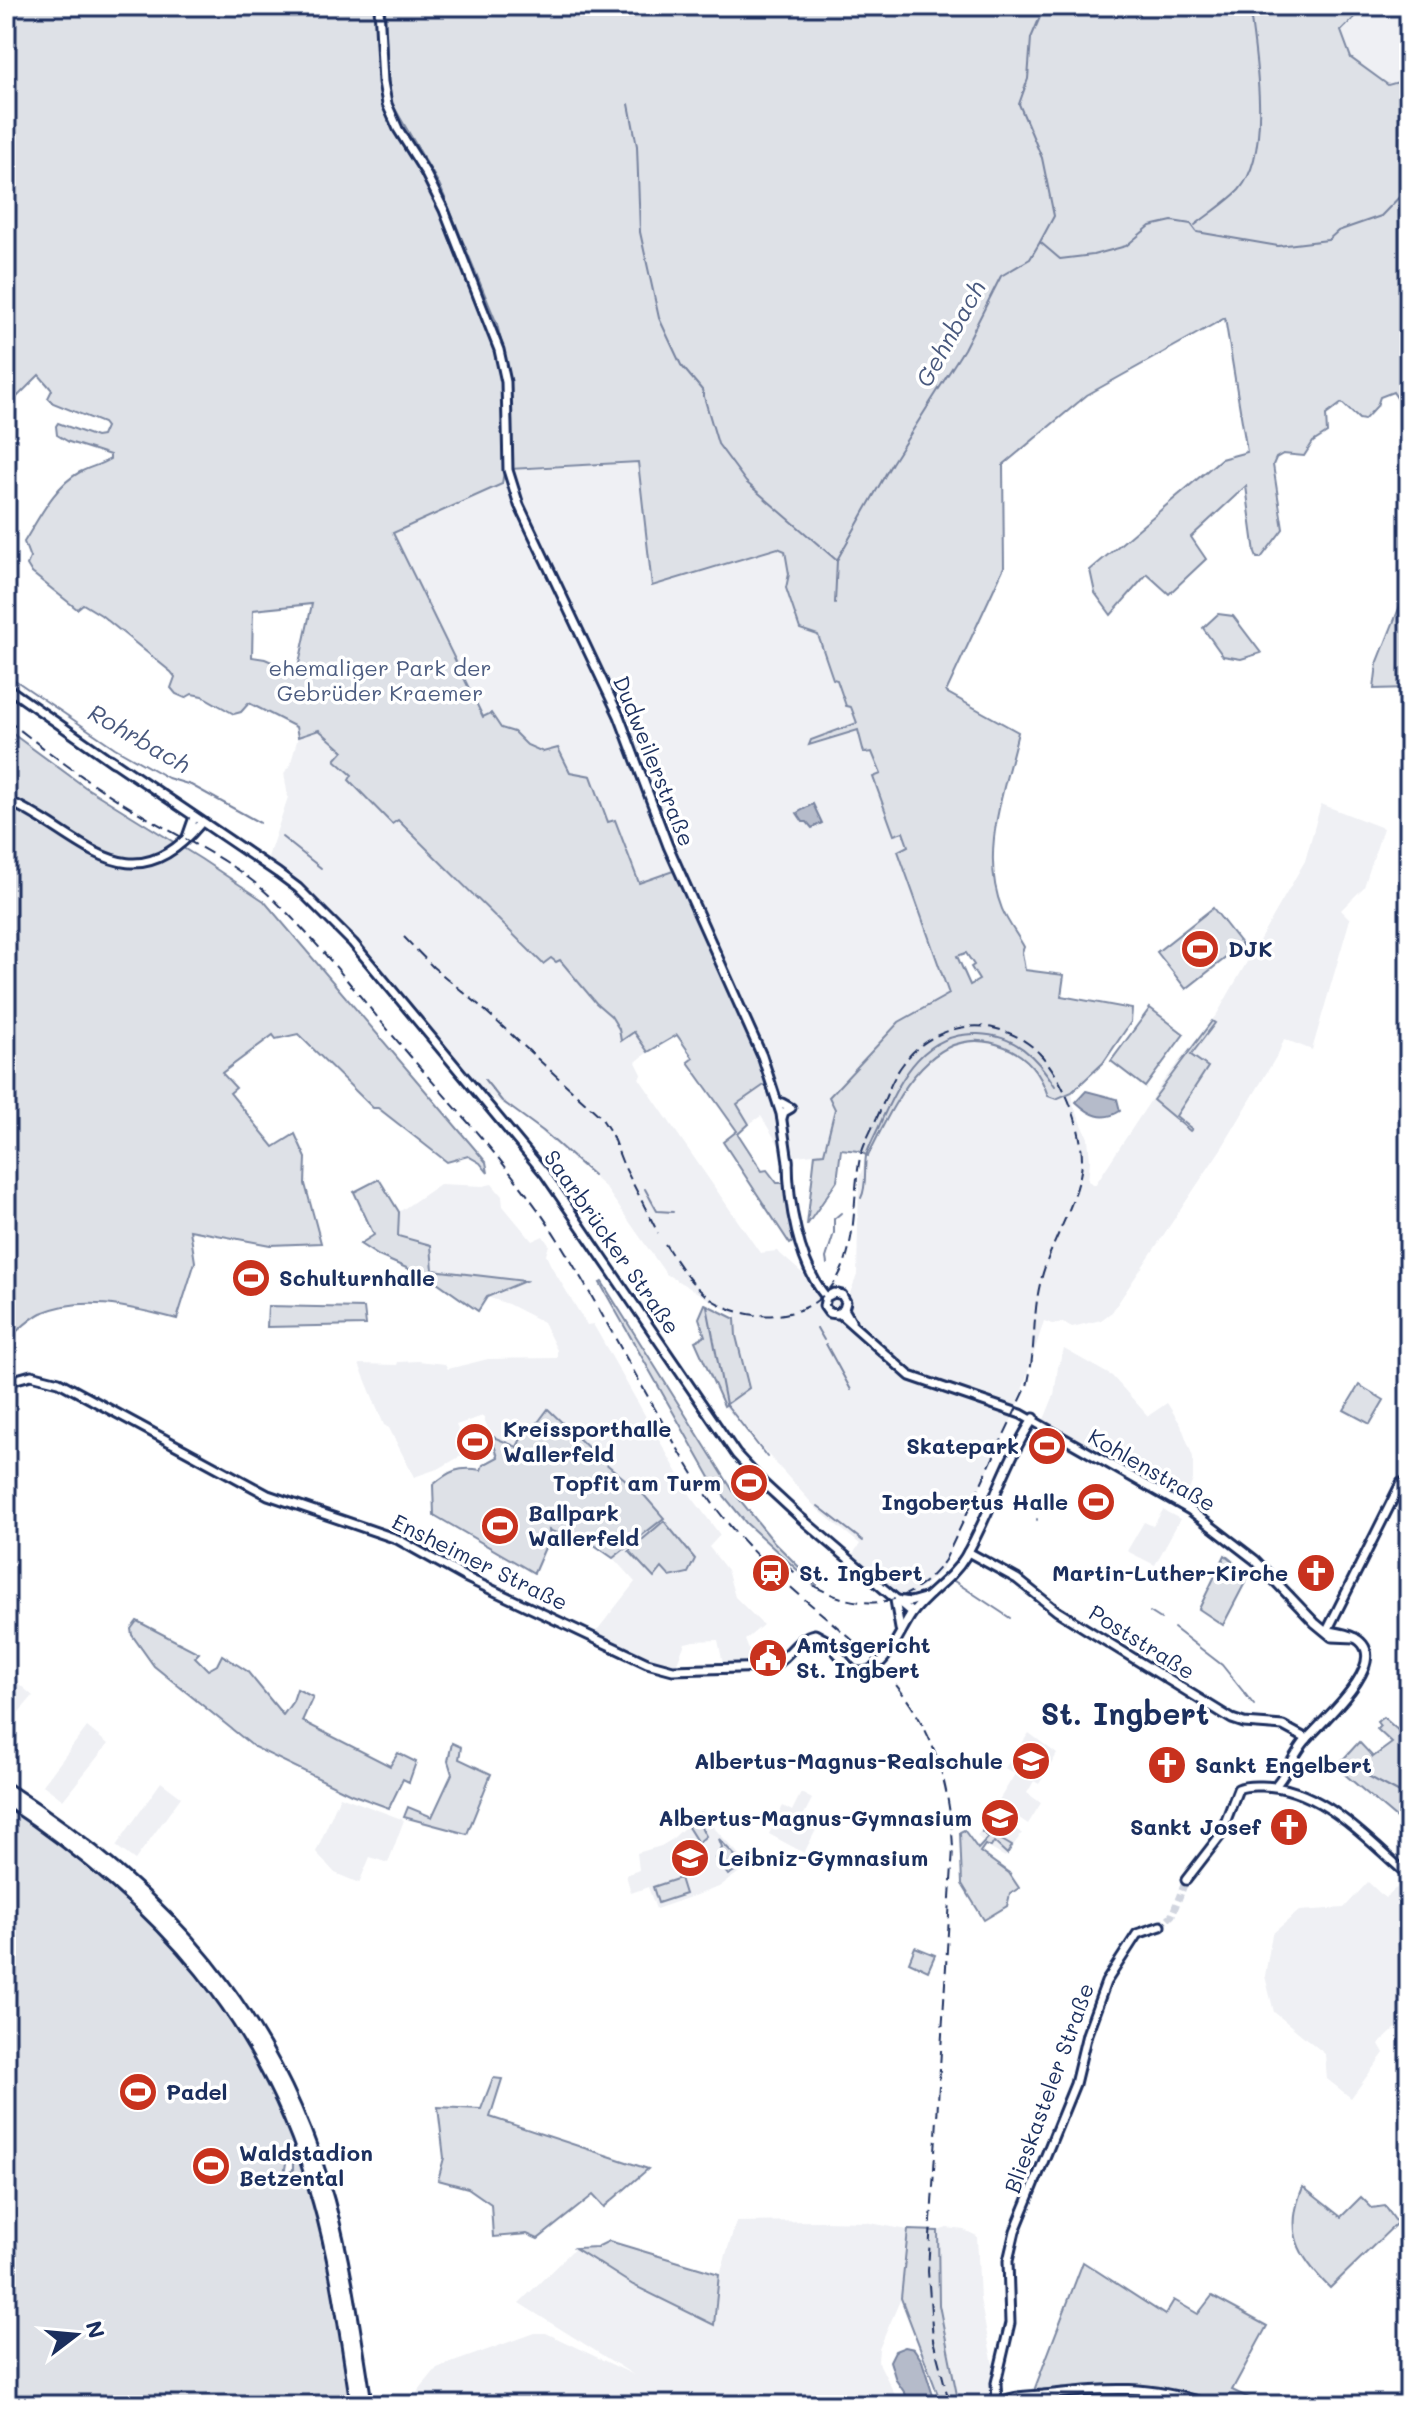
<svg xmlns="http://www.w3.org/2000/svg" width="1415" height="2411" viewBox="0 0 1415 2411" font-family="Mali,sans-serif">
<style>
.built{fill:#eff0f4}
.green{fill:#dee1e7;stroke:#7c88a2;stroke-width:2;fill-rule:evenodd}
.water{fill:#b5bbca;stroke:#77839f;stroke-width:2}
.lines{fill:none;stroke-linecap:round;stroke-linejoin:round}
.stream{stroke:#77839f;stroke-width:2}
.secondary-tunnel{stroke:#d1d5df;stroke-width:7;stroke-dasharray:7 3.5;stroke-linecap:butt}
.secondary-casing{stroke:#1b2f5e;stroke-width:13}
.motorway-casing{stroke:#1b2f5e;stroke-width:16}
.secondary{stroke:#fff;stroke-width:7}
.motorway{stroke:#fff;stroke-width:10}
.rail{stroke:#1b2f5e;stroke-width:2;stroke-dasharray:12 6;stroke-linecap:butt}
.labels{text-anchor:middle;stroke-width:7;stroke-linejoin:round;paint-order:stroke}
.park-label{font-size:22px;fill:#4c5c80;stroke:#fff}
.street-label{font-size:22px;fill:#1b2f5e;stroke:#fff}
.poi-label{font-size:22px;font-weight:bold;fill:#1b2f5e;stroke:#fff;text-anchor:start}
.water-label{font-size:24px;font-style:italic;fill:#49597e;stroke:#fff}
.district-label{font-size:30px;font-weight:bold;fill:#1b2f5e;stroke:#fff}
</style>
<rect width="100%" height="100%" fill="#fff"/>
<filter id="ink" filterUnits="userSpaceOnUse"><feTurbulence type="fractalNoise" baseFrequency=".0125" numOctaves="2"/><feDisplacementMap in="SourceGraphic" scale="16" xChannelSelector="R" yChannelSelector="G"/><feConvolveMatrix kernelMatrix="1 2 1 2 8 2 1 2 1" color-interpolation-filters="sRGB"/></filter>
<g filter="url(#ink)">
<g class="built">
<polygon points="1366,6 1409,6 1409,79 1388,85 1351,58 1340,31"/>
<polygon points="639,461 785,551 789,574 786,588 818,635 833,679 837,680 846,705 851,707 857,724 813,745 858,730 872,751 881,774 873,777 894,834 903,832 908,847 898,851 949,994 899,1022 847,1080 835,1109 824,1153 786,1157 761,1116 749,1124 736,1105 770,1082 676,870 639,883 614,820 608,822 591,776 570,772 558,748 543,752 527,745 514,732 501,728 483,717 392,533 502,484 515,485 510,469"/>
<polygon points="319,730 343,752 543,964 552,958 560,959 596,1003 611,1016 619,1029 621,1041 634,1031 648,1052 636,1062 642,1074 639,1078 760,1253 777,1251 826,1294 848,1309 847,1301 857,1275 859,1177 889,1114 918,1070 944,1048 956,1043 989,1041 1012,1050 1036,1071 1043,1080 1048,1096 1056,1099 1072,1092 1074,1106 1088,1138 1090,1161 1088,1181 1095,1185 1164,1080 1217,1014 1305,861 1321,804 1383,828 1364,887 1341,910 1350,919 1312,1050 1284,1039 1279,1052 1223,1146 1112,1312 1101,1320 1072,1327 1063,1322 1053,1324 1044,1321 1016,1410 941,1571 918,1591 897,1601 850,1558 860,1544 817,1509 724,1406 749,1388 736,1336 735,1315 666,1274 605,1187 524,1117 477,1088 353,944 331,913 306,888 275,866 268,857 288,797 284,773 290,766 298,737"/>
<polygon points="440,1184 483,1186 492,1184 502,1196 503,1206 532,1241 543,1236 549,1245 546,1255 551,1266 587,1325 593,1324 691,1496 720,1535 709,1547 727,1570 735,1597 763,1625 745,1640 753,1660 746,1665 723,1664 718,1640 694,1641 685,1643 675,1668 652,1661 595,1633 635,1582 613,1558 664,1518 643,1494 599,1458 547,1409 533,1429 527,1427 517,1447 491,1436 483,1416 456,1425 470,1457 461,1456 440,1468 414,1477 389,1428 384,1425 359,1364 397,1365 398,1362 418,1361 445,1364 448,1369 488,1359 557,1358 557,1350 543,1322 508,1304 487,1297 523,1281 433,1270 398,1236 399,1212"/>
<polygon points="1064,1349 1112,1376 1148,1416 1167,1403 1181,1425 1193,1457 1193,1480 1187,1495 1177,1496 1159,1488 1043,1422 1054,1395 1058,1367"/>
<polygon points="1163,1510 1180,1519 1155,1565 1127,1551 1144,1522 1153,1526"/>
<polygon points="12,1678 33,1696 6,1727 6,1686"/>
<polygon points="87,1727 108,1744 63,1800 43,1785"/>
<polygon points="1029,1733 1057,1754 1039,1784 1034,1781 1027,1793 1041,1803 1028,1824 1015,1815 1009,1825 1022,1833 1005,1857 991,1849 977,1836 1015,1774 1005,1768"/>
<polygon points="161,1782 181,1797 135,1860 116,1846"/>
<polygon points="801,1793 812,1799 800,1822 816,1830 804,1853 769,1834 783,1806 792,1811"/>
<polygon points="340,1796 404,1820 388,1863 370,1857 359,1883 335,1873 316,1852"/>
<polygon points="700,1813 749,1865 719,1887 656,1909 648,1887 631,1893 626,1875 639,1870 637,1853 661,1846 671,1840"/>
<polygon points="1368,1882 1385,1898 1396,1888 1406,1897 1409,1894 1409,2016 1379,2044 1384,2053 1351,2098 1327,2079 1325,2054 1274,2012 1265,1976 1272,1934 1299,1911 1344,1908"/>
<polygon points="823,2221 865,2222 908,2230 901,2298 879,2349 878,2361 900,2405 413,2405 418,2391 437,2368 534,2333 546,2333 634,2375 519,2303 575,2248 633,2285 713,2325 717,2284 736,2222"/>
<polygon points="947,2228 964,2230 977,2236 980,2299 1001,2405 959,2405 939,2305 938,2231"/>
</g>
<g class="green">
<path d="M 6,6 L 377,6 L 382,98 L 390,118 L 442,211 L 492,334 L 500,363 L 503,386 L 505,465 L 502,484 L 393,533 L 483,717 L 491,713 L 501,728 L 514,732 L 527,745 L 543,752 L 558,748 L 570,772 L 591,776 L 608,822 L 615,820 L 639,883 L 676,870 L 770,1081 L 737,1104 L 749,1124 L 738,1134 L 762,1171 L 767,1170 L 777,1183 L 786,1183 L 795,1240 L 790,1244 L 723,1142 L 737,1131 L 688,1062 L 693,1058 L 677,1035 L 648,1052 L 634,1032 L 621,1041 L 619,1029 L 611,1016 L 596,1003 L 560,960 L 556,962 L 551,958 L 543,964 L 398,820 L 392,824 L 349,780 L 352,775 L 335,760 L 343,751 L 319,730 L 298,737 L 296,727 L 249,703 L 241,712 L 234,714 L 202,696 L 192,694 L 185,698 L 176,694 L 171,688 L 175,677 L 171,672 L 101,615 L 83,604 L 77,609 L 32,573 L 27,565 L 30,558 L 24,542 C 39,518 55,485 80,472 C 90,467 100,465 110,459 L 110,455 L 69,442 L 57,435 L 56,426 L 58,423 L 96,437 L 102,436 L 106,427 L 103,423 L 53,403 L 48,398 L 52,390 L 39,375 L 10,404 L 6,403 ZM 312,604 L 297,673 L 265,659 L 252,657 L 253,610 Z"/>
<path d="M 385,6 L 1366,6 L 1341,31 L 1351,58 L 1388,85 L 1409,79 L 1409,416 L 1393,392 L 1380,397 L 1377,406 L 1364,420 L 1359,419 L 1342,403 L 1326,415 L 1327,433 L 1313,442 L 1304,456 L 1283,454 L 1276,458 L 1273,465 L 1283,529 L 1261,558 L 1257,558 L 1255,553 L 1246,486 L 1191,537 L 1206,559 L 1169,594 L 1147,574 L 1111,615 L 1095,593 L 1090,570 L 1221,459 L 1247,452 L 1225,318 L 1087,395 L 1003,465 L 1004,567 L 946,692 L 1018,732 C 1005,789 979,852 1002,909 C 1008,923 1017,934 1024,947 L 1022,952 L 1025,970 L 1064,975 L 1061,996 L 1132,1009 L 1131,1022 L 1103,1063 L 1072,1092 L 1056,1099 L 1048,1096 C 1041,1074 1027,1056 1005,1047 C 932,1017 894,1103 868,1156 L 858,1151 L 841,1149 L 837,1181 L 807,1225 L 815,1154 L 824,1153 L 835,1109 L 829,1097 L 899,1022 L 949,994 L 898,851 L 908,846 L 903,832 L 894,835 L 873,777 L 881,774 L 872,752 L 864,753 L 858,730 L 809,745 L 811,740 L 857,723 L 851,707 L 846,706 L 837,680 L 833,679 L 818,635 L 800,629 L 786,588 L 789,574 L 785,551 L 778,548 L 652,586 L 638,462 L 510,469 L 511,382 L 497,324 L 440,186 L 391,102 L 388,76 ZM 966,953 L 974,965 L 971,967 L 979,980 L 970,985 L 957,956 Z"/>
<polygon points="1409,583 1409,688 1374,689 1377,664"/>
<polygon points="1218,614 1233,616 1261,653 1241,659 1223,656 1203,628"/>
<path d="M 6,729 L 85,787 L 201,859 L 264,901 L 486,1162 L 488,1173 L 480,1163 L 468,1156 L 447,1162 L 378,1108 L 373,1108 L 298,1034 L 276,1039 L 273,1035 L 222,1073 L 236,1088 L 230,1093 L 274,1147 L 295,1134 L 306,1158 L 305,1184 L 321,1243 L 270,1245 L 190,1230 L 195,1262 L 177,1319 C 133,1308 85,1294 41,1313 C 29,1319 17,1332 6,1340 Z"/>
<polygon points="1213,908 1242,945 1186,989 1157,952"/>
<polygon points="1150,1008 1184,1034 1145,1087 1111,1061"/>
<polygon points="1212,1021 1215,1023 1191,1055 1208,1067 1176,1116 1192,1129 1190,1131 1153,1100"/>
<polygon points="379,1179 399,1212 398,1236 431,1245 433,1270 525,1281 487,1297 478,1311 434,1280 379,1256 360,1244 374,1235 354,1192"/>
<polygon points="602,1282 735,1494 774,1542 817,1585 816,1587 746,1523 712,1481 600,1283"/>
<polygon points="705,1304 735,1319 736,1336 749,1388 724,1406 695,1341 705,1336 699,1318"/>
<polygon points="268,1306 364,1308 366,1325 267,1327"/>
<polygon points="1359,1385 1384,1400 1370,1424 1344,1410"/>
<path d="M 548,1409 L 599,1458 L 643,1494 L 664,1518 L 613,1558 L 590,1542 L 579,1542 L 549,1530 L 550,1536 L 534,1573 L 434,1515 L 433,1485 C 449,1471 459,1466 481,1470 L 483,1465 L 498,1457 L 491,1436 L 517,1447 L 527,1426 L 533,1429 Z"/>
<polygon points="1040,1437 1064,1448 1059,1455 1049,1450 1043,1455 1036,1452 1032,1445 1035,1439"/>
<polygon points="664,1521 695,1559 688,1573 670,1577 662,1568 654,1578 629,1551"/>
<polygon points="1225,1555 1249,1575 1223,1625 1199,1609"/>
<polygon points="137,1621 199,1653 195,1657 208,1670 217,1665 222,1655 247,1671 283,1715 293,1701 297,1689 313,1697 302,1721 390,1766 398,1753 416,1762 409,1782 403,1779 389,1808 351,1794 254,1747 154,1666 132,1635 131,1629"/>
<polygon points="1383,1717 1409,1740 1409,1829 1336,1767 1359,1742 1373,1757 1392,1743 1377,1729 1380,1726 1377,1722"/>
<polygon points="452,1743 461,1747 459,1759 491,1774 467,1834 404,1817 408,1807 432,1817 452,1774 448,1761"/>
<polygon points="6,1803 71,1847 171,1935 237,2022 264,2075 299,2154 287,2157 284,2175 293,2170 293,2157 303,2162 327,2253 351,2405 6,2405"/>
<polygon points="700,1813 702,1814 698,1821 706,1836 698,1843 688,1827"/>
<polygon points="990,1818 1002,1824 995,1836 1012,1846 1007,1854 994,1842 991,1847 985,1845 980,1852 1009,1873 1019,1888 1010,1894 1007,1906 984,1920 962,1884 960,1832 964,1830 978,1849 989,1837 982,1832"/>
<polygon points="719,1839 744,1865 728,1875 716,1859 722,1847"/>
<polygon points="680,1878 685,1894 658,1903 653,1887"/>
<polygon points="915,1947 935,1955 928,1971 909,1962"/>
<polygon points="493,2078 502,2079 490,2117 648,2169 604,2207 593,2195 538,2239 527,2234 493,2237 491,2204 468,2188 438,2180 444,2158 438,2107 481,2109"/>
<path d="M 1303,2187 L 1341,2217 L 1361,2197 L 1372,2208 L 1385,2206 L 1397,2223 L 1330,2288 C 1298,2256 1284,2232 1303,2187 Z"/>
<polygon points="908,2230 938,2231 939,2305 959,2405 942,2405 901,2298"/>
<polygon points="609,2241 719,2274 714,2325 633,2285 575,2248 597,2247"/>
<polygon points="1083,2262 1165,2315 1174,2300 1198,2314 1212,2296 1267,2326 1232,2390 1264,2405 1042,2405 1038,2399 1030,2401"/>
</g>
<g class="water">
<polygon points="813,804 822,823 812,828 807,822 803,822 797,813"/>
<path d="M 1086,1091 L 1117,1099 L 1120,1111 C 1103,1122 1090,1115 1076,1102 Z"/>
<polygon points="905,2347 914,2349 922,2361 936,2405 913,2405 896,2380 890,2361 895,2351"/>
</g>
<g class="lines">
<g class="stream">
<polyline points="629,104 637,146 640,232 659,318 681,365 702,390 718,444 746,482 835,559"/>
<path d="M 1195,225 C 1209,214 1226,203 1239,190 C 1272,153 1256,58 1250,12"/>
<polyline points="1040,242 1054,216 1042,158 1019,104 1028,79 1031,38 1043,10 1042,6"/>
<polyline points="835,603 837,560 892,463 964,349 1001,276 1030,259 1040,242 1060,259 1093,255 1126,246 1150,226 1172,221 1191,224 1197,232 1278,246 1328,240 1338,231 1381,216 1409,187"/>
<polyline points="6,674 115,748 168,778 191,785 260,823"/>
<polyline points="282,837 321,868"/>
<polyline points="485,1080 502,1101 543,1131 593,1175"/>
<polyline points="645,1189 657,1211 673,1212"/>
<path d="M 861,1198 C 867,1188 864,1169 866,1156 C 870,1143 878,1130 883,1117 C 902,1076 925,1032 978,1034 C 1015,1035 1036,1056 1055,1086"/>
<polyline points="827,1264 826,1258 834,1233 834,1219 841,1213"/>
<polyline points="707,1306 726,1404 767,1457"/>
<polyline points="817,1328 824,1340"/>
<polyline points="826,1344 851,1390"/>
<polyline points="818,1506 863,1541"/>
<polyline points="1037,1519 1037,1520"/>
<polyline points="951,1579 1010,1618"/>
<polyline points="1150,1612 1161,1619"/>
<polyline points="1174,1628 1222,1665 1254,1705"/>
<polyline points="1368,1776 1409,1798"/>
</g>
<polyline class="secondary-tunnel" points="1161,1926 1172,1915 1186,1880"/>
<g class="secondary-casing">
<g id="secondary">
<polyline points="379,6 383,82 387,104 398,129 425,172 444,210 499,350 506,382 508,470 519,505 619,716 668,846 762,1056 781,1114 788,1162"/>
<polyline points="6,687 113,762"/>
<polyline points="110,759 278,873 298,888 353,943 545,1174 736,1454 763,1483 802,1519 912,1613"/>
<path d="M 6,800 C 79,830 127,911 200,824"/>
<polyline points="187,837 193,820"/>
<polyline points="782,1118 784,1112 791,1108 782,1103"/>
<path d="M 788,1159 C 788,1202 798,1263 826,1297"/>
<polyline points="844,1309 837,1314 829,1313 824,1306 826,1297 834,1293 842,1295 846,1302 844,1309 851,1321"/>
<polyline points="840,1314 910,1376 1021,1414 1190,1510 1255,1560 1315,1623 1332,1637 1355,1638"/>
<path d="M 6,1382 L 31,1375 L 59,1382 L 268,1495 L 397,1539 L 465,1577 L 647,1663 L 673,1670 L 771,1667 C 788,1659 797,1637 815,1634 L 826,1640 L 853,1671 C 882,1680 898,1634 911,1615 C 926,1593 950,1582 965,1557 C 991,1513 1005,1461 1034,1418"/>
<polyline points="968,1552 1017,1579 1057,1611 1232,1719 1244,1723 1283,1726 1307,1739"/>
<polyline points="895,1600 900,1629"/>
<polyline points="897,1600 910,1602 924,1598"/>
<polyline points="1327,1631 1401,1483 1409,1483"/>
<path d="M 1275,1786 C 1287,1773 1294,1754 1306,1740 C 1333,1710 1415,1639 1327,1631"/>
<path d="M 1186,1880 L 1220,1836 L 1238,1789 C 1246,1785 1254,1786 1262,1786 C 1322,1787 1367,1840 1409,1876"/>
<polyline points="997,2403 996,2383 1010,2323 1008,2261 1015,2231 1075,2084 1087,2034 1106,1982 1137,1934 1161,1926"/>
<path d="M 995,2405 C 1009,2396 1027,2396 1043,2395 C 1112,2388 1143,2384 1211,2405"/>
</g>
</g>
<g class="motorway-casing">
<g id="motorway">
<path d="M 6,1789 C 165,1892 277,2016 328,2201 C 346,2268 355,2337 366,2405"/>
<path d="M 6,1799 C 161,1902 268,2019 319,2202 C 338,2268 346,2337 357,2405"/>
</g>
</g>
<use href="#secondary" class="secondary"/>
<use href="#motorway" class="motorway"/>
<g class="rail">
<path d="M 6,719 C 48,752 90,784 136,811 C 181,839 231,859 270,896 C 319,942 361,999 405,1050 C 457,1111 514,1170 557,1238 C 593,1296 625,1357 659,1416 C 678,1449 696,1482 719,1512 C 817,1640 944,1656 953,1848 L 928,2271 L 933,2340 L 950,2405"/>
<polyline points="404,937 433,967 479,1005 600,1116 611,1133 623,1164 658,1233"/>
<path d="M 665,1244 C 676,1261 687,1279 702,1292 C 730,1318 782,1324 815,1302 C 860,1271 851,1210 859,1163 C 862,1146 872,1129 879,1113 C 886,1097 892,1078 903,1064 C 922,1036 960,1021 993,1028 C 1011,1032 1028,1041 1040,1054 C 1064,1079 1087,1136 1081,1171 C 1074,1210 1049,1245 1040,1284 C 1032,1318 1036,1352 1027,1386 L 945,1560 C 902,1620 839,1611 788,1567"/>
</g>
</g>
</g>
<defs>
<g id="stadium-disc" transform="scale(2)"><circle r="9.5" fill="#c8321e" stroke="#fff"/><path d="M0-5a6.5 5 0 1 0 0 10a6.5 5 0 1 0 0-10ZM-3.5-1.8h7v3.6h-7Z" fill="#fff"/></g>
<g id="station-disc" transform="scale(2)"><circle r="9.5" fill="#c8321e" stroke="#fff"/><path d="M-3-6H3Q5-6 5-4V2Q5 4 3 4L4.5 6H3L1.5 4h-3L-3 6H-4.5L-3 4Q-5 4-5 2V-4Q-5-6-3-6ZM-3.5-4v3h7v-3ZM-3.5 1v1.5H-2V1ZM2 1v1.5H3.5V1Z" fill="#fff"/></g>
<g id="church-disc" transform="scale(2)"><circle r="9.5" fill="#c8321e" stroke="#fff"/><path d="M-1.2-6h2.4v3.5h3.3v2.4h-3.3V6h-2.4V-.1h-3.3v-2.4h3.3Z" fill="#fff"/></g>
<g id="civic-disc" transform="scale(2)"><circle r="9.5" fill="#c8321e" stroke="#fff"/><path d="M-.6-6.5H3V-4.5H.6V-3L4-1V1h2V6H-6V1h2V-1L-.6-3ZM-1.2 2.5V6h2.4V2.5Z" fill="#fff"/></g>
<g id="school-disc" transform="scale(2)"><circle r="9.5" fill="#c8321e" stroke="#fff"/><path d="M0-5L7-2L0 1L-7-2ZM-4 1L0 2.5L4 1V4Q0 6-4 4Z" fill="#fff"/></g>
</defs>
<g fill-rule="evenodd">
<use href="#stadium-disc" x="1200" y="949"/>
<use href="#stadium-disc" x="251" y="1278"/>
<use href="#stadium-disc" x="475" y="1442"/>
<use href="#stadium-disc" x="1047" y="1446"/>
<use href="#stadium-disc" x="749" y="1483"/>
<use href="#stadium-disc" x="1096" y="1502"/>
<use href="#stadium-disc" x="500" y="1526"/>
<use href="#station-disc" x="771" y="1573"/>
<use href="#church-disc" x="1316" y="1573"/>
<use href="#civic-disc" x="768" y="1658"/>
<use href="#school-disc" x="1031" y="1761"/>
<use href="#church-disc" x="1167" y="1765"/>
<use href="#school-disc" x="1000" y="1818"/>
<use href="#church-disc" x="1289" y="1827"/>
<use href="#school-disc" x="690" y="1858"/>
<use href="#stadium-disc" x="138" y="2092"/>
<use href="#stadium-disc" x="211" y="2166"/>
</g>
<g class="labels">
<g class="park-label">
<text x="380" y="676">ehemaliger Park der<tspan x="380" dy="25">Gebrüder Kraemer</tspan></text>
</g>
<g class="street-label">
<text transform="translate(654 761) rotate(68)" y="8">Dudweilerstraße</text>
<text transform="translate(612 1242) rotate(55)" y="8">Saarbrücker Straße</text>
<text transform="translate(1152 1470) rotate(30)" y="8">Kohlenstraße</text>
<text transform="translate(480 1562) rotate(26)" y="8">Ensheimer Straße</text>
<text transform="translate(1142 1642) rotate(32)" y="8">Poststraße</text>
<text transform="translate(1049 2088) rotate(-70)" y="8">Blieskasteler Straße</text>
</g>
<g class="poi-label">
<text x="1228" y="957">DJK</text>
<text x="279" y="1286">Schulturnhalle</text>
<text x="503" y="1437">Kreissporthalle<tspan x="503" dy="25">Wallerfeld</tspan></text>
<text x="1019" y="1454" text-anchor="end">Skatepark</text>
<text x="721" y="1491" text-anchor="end">Topfit am Turm</text>
<text x="1068" y="1510" text-anchor="end">Ingobertus Halle</text>
<text x="528" y="1521">Ballpark<tspan x="528" dy="25">Wallerfeld</tspan></text>
<text x="799" y="1581">St. Ingbert</text>
<text x="1288" y="1581" text-anchor="end">Martin-Luther-Kirche</text>
<text x="796" y="1653">Amtsgericht<tspan x="796" dy="25">St. Ingbert</tspan></text>
<text x="1003" y="1769" text-anchor="end">Albertus-Magnus-Realschule</text>
<text x="1195" y="1773">Sankt Engelbert</text>
<text x="972" y="1826" text-anchor="end">Albertus-Magnus-Gymnasium</text>
<text x="1261" y="1835" text-anchor="end">Sankt Josef</text>
<text x="718" y="1866">Leibniz-Gymnasium</text>
<text x="166" y="2100">Padel</text>
<text x="239" y="2161">Waldstadion<tspan x="239" dy="25">Betzental</tspan></text>
</g>
<g class="water-label">
<text transform="translate(951 334) rotate(-61)" y="8">Gehnbach</text>
<text transform="translate(139 739) rotate(30)" y="8">Rohrbach</text>
</g>
<g class="district-label">
<text x="1125" y="1725">St. Ingbert</text>
</g>
</g>
<rect width="1415" height="2411" fill="none" stroke="#fff" stroke-width="32"/>
<rect x="16" y="16" width="1383" height="2379" fill="none" stroke="#1b2f5e" stroke-width="3" filter="url(#ink)"/>
<g transform="translate(76 2335) rotate(74)" stroke="#ffffff" stroke-width="6" paint-order="stroke">
<path d="M0-6L14 30L0 20L-14 30Z" fill="#1b2f5e"/>
<text y="-12" font-size="22" font-weight="bold" text-anchor="middle" fill="#1b2f5e">N</text>
</g>
</svg>
